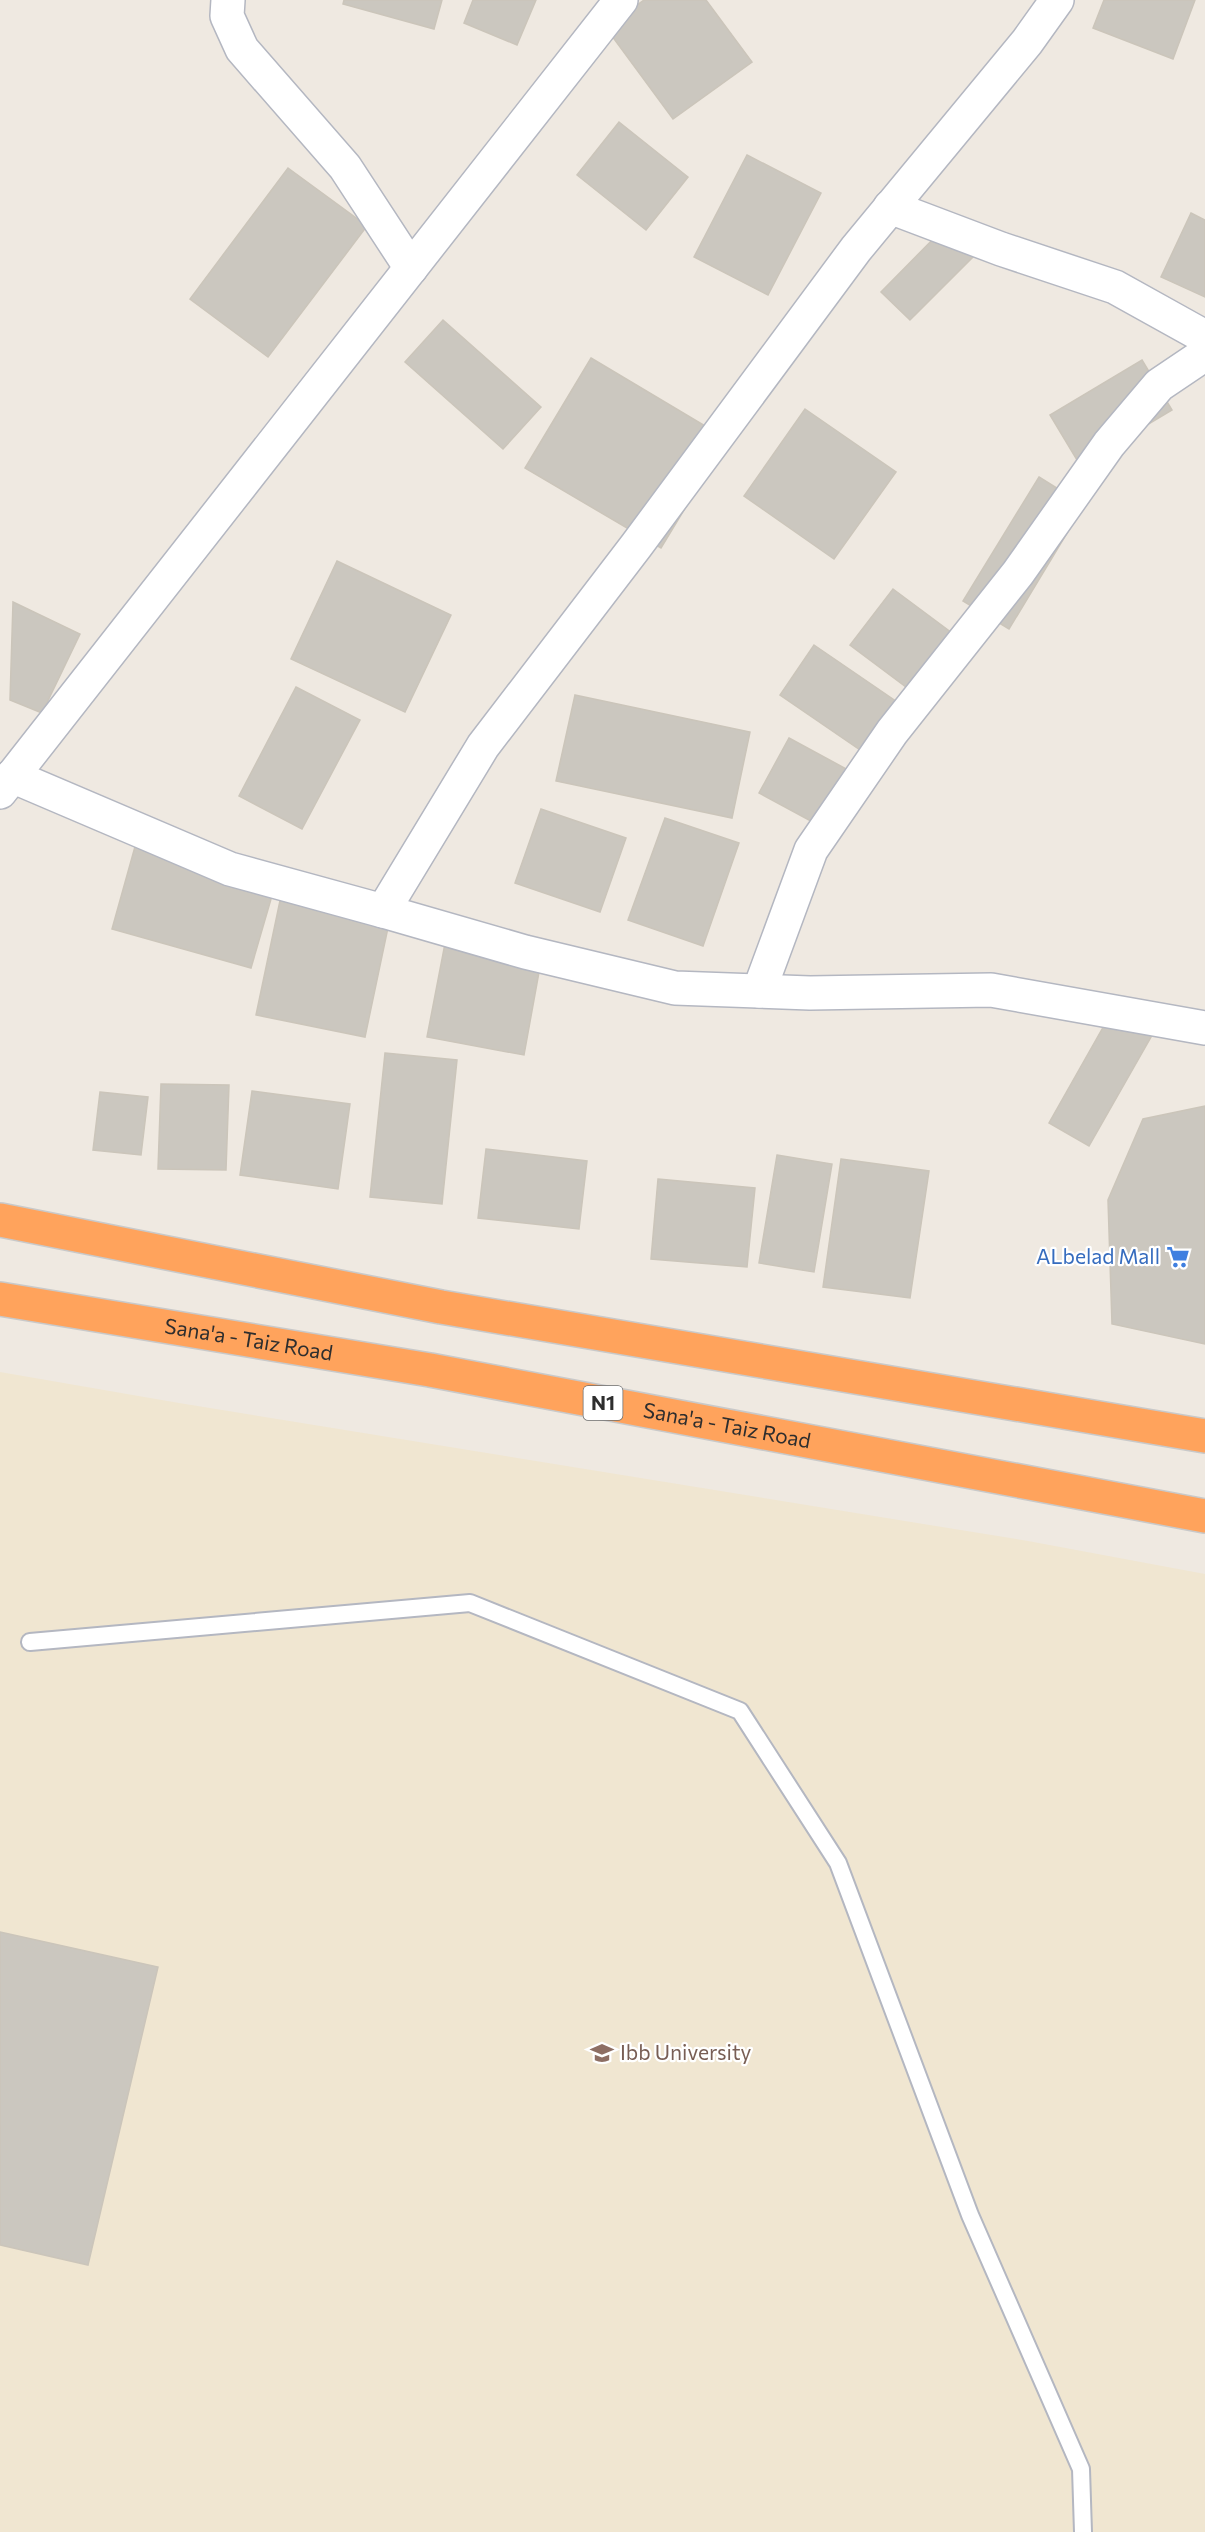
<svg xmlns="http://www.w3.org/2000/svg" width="1205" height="2532" viewBox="0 0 1205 2532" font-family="Commissioner,sans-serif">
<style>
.education{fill:#f0e6d1}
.building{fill:#cbc7bf;stroke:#cbc5ba;stroke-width:1.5}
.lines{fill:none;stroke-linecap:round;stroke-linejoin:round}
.lane-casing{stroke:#b4b7c1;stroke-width:20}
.street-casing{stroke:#b4b7c1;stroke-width:36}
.secondary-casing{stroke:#b4b7c1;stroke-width:36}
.highway-casing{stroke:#c9c9c9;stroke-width:36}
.lane{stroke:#fff;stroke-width:16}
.street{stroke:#fff;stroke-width:33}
.secondary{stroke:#fff;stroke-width:33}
.highway{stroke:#ffa35c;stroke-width:33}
.labels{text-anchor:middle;stroke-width:4.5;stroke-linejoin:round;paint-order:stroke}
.shield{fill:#fff;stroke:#6d6d6d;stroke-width:1.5}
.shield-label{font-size:20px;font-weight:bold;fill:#2e2e2e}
.shop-label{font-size:21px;fill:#366cbe;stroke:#fff;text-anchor:end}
.street-label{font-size:21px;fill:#2e2e2e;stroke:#fff}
.education-label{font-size:21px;fill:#785e54;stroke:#fff;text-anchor:start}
</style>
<rect width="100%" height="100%" fill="#efe9e1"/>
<polygon class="education" points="0,1372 179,1403 1028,1541 1205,1574 1205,2532 0,2532"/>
<g class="building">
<polygon points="344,0 442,0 434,29 343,4"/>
<polygon points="473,0 536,0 517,45 464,23"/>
<polygon points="644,0 706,0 752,62 673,119 606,28"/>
<polygon points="1104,0 1195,0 1173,59 1093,28"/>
<polygon points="619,122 688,177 646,230 577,175"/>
<polygon points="747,155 821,193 768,295 694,257"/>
<polygon points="288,168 367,226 268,357 190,299"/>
<polygon points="1191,213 1205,220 1205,297 1161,277"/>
<polygon points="945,227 974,256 910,320 881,292"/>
<polygon points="443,320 541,407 503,449 405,362"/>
<polygon points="591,358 727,439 661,548 525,468"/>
<polygon points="1142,360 1172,410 1080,465 1050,415"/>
<polygon points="805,409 896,472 834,559 744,496"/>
<polygon points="1039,477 1084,505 1009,629 963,601"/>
<polygon points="337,561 451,615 405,712 291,659"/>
<polygon points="893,589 964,642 922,699 850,645"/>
<polygon points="13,602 80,634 42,713 10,700"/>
<polygon points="814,645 900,704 866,754 780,695"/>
<polygon points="296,687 360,720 302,829 239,796"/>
<polygon points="575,695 750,732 732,818 556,781"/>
<polygon points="789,738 850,771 820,826 759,793"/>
<polygon points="541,809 626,838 600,912 515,883"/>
<polygon points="665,818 739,843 703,946 628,920"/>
<polygon points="138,836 278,875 251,968 112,929"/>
<polygon points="281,896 390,918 365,1037 256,1015"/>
<polygon points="447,933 543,950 524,1055 427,1037"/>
<polygon points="1114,1008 1155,1030 1089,1146 1049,1123"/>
<polygon points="385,1053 457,1060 442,1204 370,1197"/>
<polygon points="161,1084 229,1085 226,1170 158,1169"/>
<polygon points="252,1091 350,1104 338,1189 240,1175"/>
<polygon points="100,1092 148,1097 141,1155 93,1150"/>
<polygon points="1205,1106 1205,1344 1112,1324 1108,1200 1143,1119"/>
<polygon points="486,1149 587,1161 579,1229 478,1218"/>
<polygon points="777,1155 832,1164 814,1272 759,1263"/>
<polygon points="841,1159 929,1171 910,1298 823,1287"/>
<polygon points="658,1179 755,1188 747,1267 651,1259"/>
<polygon points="0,1932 158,1967 88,2265 0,2245"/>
</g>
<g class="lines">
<g class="lane-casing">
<polyline id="lane" points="30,1642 470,1603 740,1711 838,1863 970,2215 1081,2469 1083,2532"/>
</g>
<g class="street-casing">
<g id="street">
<polyline points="228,0 227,16 242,49 345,167 411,268"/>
<polyline points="890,207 1001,249 1115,287 1205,337"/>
<polyline points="12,776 230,869 383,911 483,746 636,546 856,249 1027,42 1057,0"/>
<polyline points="383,911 525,952 675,988 810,993 991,990 1205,1028"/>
<polyline points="759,991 811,850 892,732 1018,573 1109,444 1159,385 1205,354"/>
</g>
</g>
<g class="secondary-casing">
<polyline id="secondary" points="0,792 621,0"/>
</g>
<g class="highway-casing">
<g id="highway">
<polyline points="0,1220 441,1307 1205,1436"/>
<path id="s1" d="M 0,1299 L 430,1370 L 1205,1516"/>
</g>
</g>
<use href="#lane" class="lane"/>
<use href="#street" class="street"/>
<use href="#secondary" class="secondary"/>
<use href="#highway" class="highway"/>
</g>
<defs>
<g id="supermarket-bare" transform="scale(1.8)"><path d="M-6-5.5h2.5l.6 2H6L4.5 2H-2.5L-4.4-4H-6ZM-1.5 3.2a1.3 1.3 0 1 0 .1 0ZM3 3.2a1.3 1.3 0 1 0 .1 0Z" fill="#3f7fe0" stroke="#fff" stroke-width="2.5" paint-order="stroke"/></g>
<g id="university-bare" transform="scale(1.8)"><path d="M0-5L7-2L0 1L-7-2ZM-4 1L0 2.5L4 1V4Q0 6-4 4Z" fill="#8d6e63" stroke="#fff" stroke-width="2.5" paint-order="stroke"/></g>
</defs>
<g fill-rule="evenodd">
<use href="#supermarket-bare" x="1178" y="1257"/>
<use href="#university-bare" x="602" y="2053"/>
</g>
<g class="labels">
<rect class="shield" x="583.5" y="1386" width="39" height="34" rx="4.5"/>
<g class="shield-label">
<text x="603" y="1410">N1</text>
</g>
<g class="shop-label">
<text x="1160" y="1264">ALbelad Mall</text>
</g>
<g class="street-label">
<text dy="7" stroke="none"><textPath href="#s1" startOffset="252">Sana'a - Taiz Road</textPath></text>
<text dy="7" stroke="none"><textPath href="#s1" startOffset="738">Sana'a - Taiz Road</textPath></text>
</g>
<g class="education-label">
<text x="620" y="2060">Ibb University</text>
</g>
</g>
</svg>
